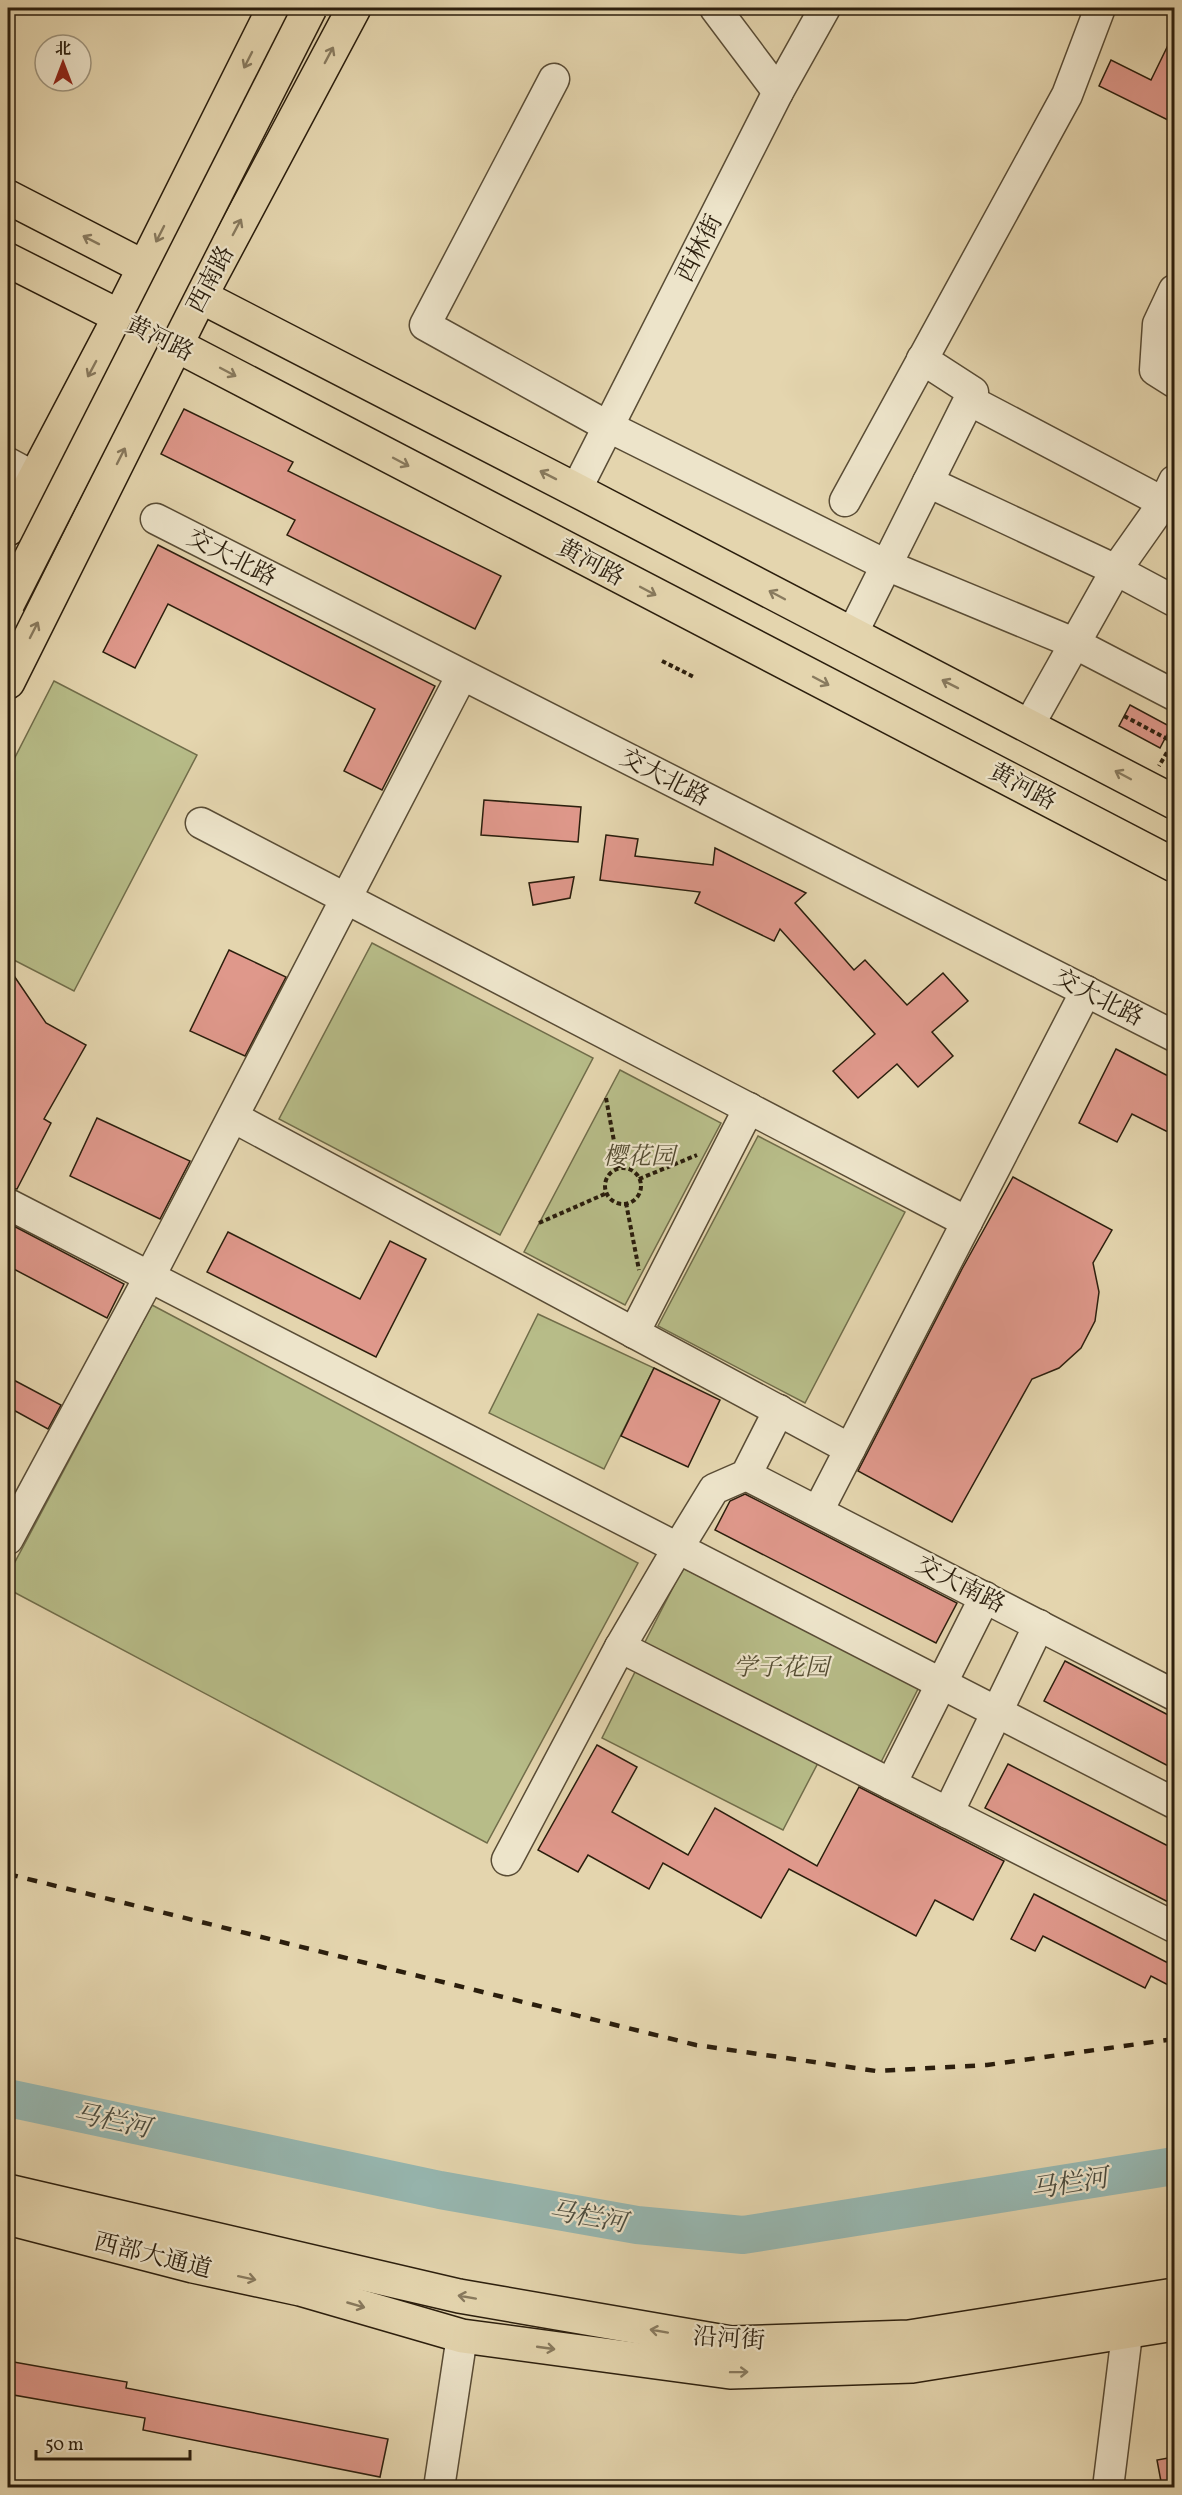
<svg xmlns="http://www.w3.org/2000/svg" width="1182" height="2495" viewBox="0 0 1182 2495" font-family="Vollkorn,'Noto Serif SC',serif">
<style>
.green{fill:#b7bc88;stroke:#716d4a;stroke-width:1.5}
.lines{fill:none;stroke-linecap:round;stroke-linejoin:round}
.river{stroke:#97b8b2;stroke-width:38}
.building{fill:#df988b;stroke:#2b1e0d;stroke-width:1.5}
.minor-casing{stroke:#594c35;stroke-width:33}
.major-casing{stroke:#2b1e0d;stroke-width:36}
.highway-casing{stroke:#2b1e0d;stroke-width:36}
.path{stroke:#2b1e0d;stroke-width:4;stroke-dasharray:4.5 3;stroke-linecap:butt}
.minor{stroke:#ede4ca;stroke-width:30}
.major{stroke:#e4d5ae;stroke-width:33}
.highway{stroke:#e4d5ae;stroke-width:33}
.rail{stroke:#2b1e0d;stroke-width:4.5;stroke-dasharray:10 10;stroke-linecap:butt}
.major-bridge-casing{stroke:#2b1e0d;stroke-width:36;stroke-linecap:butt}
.major-bridge{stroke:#e4d5ae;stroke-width:33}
.oneway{stroke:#887a5e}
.labels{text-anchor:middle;stroke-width:4.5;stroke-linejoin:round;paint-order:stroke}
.street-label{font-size:24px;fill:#2b1e0d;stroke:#ede4ca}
.park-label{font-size:24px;font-style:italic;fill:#554d32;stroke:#ede4ca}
.water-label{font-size:26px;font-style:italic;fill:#4b4c3f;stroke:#ede4ca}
</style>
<rect width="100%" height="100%" fill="#e4d5ae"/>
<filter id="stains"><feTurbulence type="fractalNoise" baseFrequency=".00333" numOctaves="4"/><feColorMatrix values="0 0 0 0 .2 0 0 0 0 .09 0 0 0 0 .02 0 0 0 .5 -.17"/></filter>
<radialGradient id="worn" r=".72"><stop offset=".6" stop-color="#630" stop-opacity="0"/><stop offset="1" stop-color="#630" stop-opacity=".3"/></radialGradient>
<g class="green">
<polygon points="54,681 197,755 74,991 8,957 8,771"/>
<polygon points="372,943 593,1058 500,1235 279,1119"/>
<polygon points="620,1070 721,1123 625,1305 524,1252"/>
<polygon points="758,1136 905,1212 805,1403 658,1326"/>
<polygon points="152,1305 638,1563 487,1843 8,1589 8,1575"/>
<polygon points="538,1314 654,1368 604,1469 489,1413"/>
<polygon points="683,1568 919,1687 879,1766 643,1646"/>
<polygon points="637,1668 819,1761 783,1830 602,1738"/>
</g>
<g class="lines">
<polyline class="river" points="8,2098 440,2190 637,2225 743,2235 1174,2166"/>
</g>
<g class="building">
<polygon points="1174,33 1174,123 1099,86 1111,60 1151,80"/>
<polygon points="184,409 293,462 288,471 501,576 475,629 287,535 295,520 161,454"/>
<polygon points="158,545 435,686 382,790 344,771 375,709 168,604 135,668 103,652"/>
<polygon points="1130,705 1171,727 1160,748 1119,726"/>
<polygon points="484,800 581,807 578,842 481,835"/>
<polygon points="606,835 638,839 635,856 713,865 715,848 806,893 795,903 854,970 865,960 907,1005 943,973 968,1001 932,1032 953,1056 918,1087 897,1064 858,1098 833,1071 875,1034 780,929 774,941 695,903 700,892 600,880"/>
<polygon points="574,877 570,898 533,905 529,883"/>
<polygon points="229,950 286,977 245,1056 190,1031"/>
<polygon points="8,967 46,1023 86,1045 44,1119 51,1123 17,1189 8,1188"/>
<polygon points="1116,1049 1174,1079 1174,1135 1132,1114 1117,1142 1079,1123"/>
<polygon points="97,1118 190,1161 160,1219 70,1176"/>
<polygon points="1013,1177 1112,1230 1093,1263 1099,1292 1095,1321 1081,1348 1059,1368 1032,1379 952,1522 858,1471 962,1269"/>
<polygon points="8,1223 124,1284 107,1318 8,1266"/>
<polygon points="228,1232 360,1299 390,1241 426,1259 376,1357 207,1272"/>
<polygon points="654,1368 720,1400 688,1467 621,1436"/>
<polygon points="8,1377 61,1405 48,1429 8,1407"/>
<polygon points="745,1494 957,1603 936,1643 715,1530 730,1501"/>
<polygon points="1065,1661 1174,1718 1174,1769 1044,1701"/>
<polygon points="597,1745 637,1767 612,1812 688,1855 715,1808 817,1866 859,1787 1004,1861 973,1920 935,1900 916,1936 789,1869 761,1918 663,1863 649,1889 588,1855 578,1872 538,1850"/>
<polygon points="1008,1764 1174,1849 1174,1905 985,1808"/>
<polygon points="1034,1894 1174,1966 1174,1988 1151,1976 1145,1988 1043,1936 1035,1951 1011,1939"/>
<polygon points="8,2361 127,2382 126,2388 388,2439 380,2477 143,2430 145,2418 8,2394"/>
<polygon points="1174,2457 1174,2487 1162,2487 1157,2460"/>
</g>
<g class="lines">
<g class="minor-casing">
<g id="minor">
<polyline points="715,8 778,92"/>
<polyline points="554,79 425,325 609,427 886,565 1074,643 1174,695"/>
<polyline points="1174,290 1158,324 1155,370 1174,382"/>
<polyline points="969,400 1174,508"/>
<polyline points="8,463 34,477"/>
<polyline points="928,482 1116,570 1174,601"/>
<polyline points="576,490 778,92 825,8"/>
<polyline points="845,501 1067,95 1100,8"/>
<polyline points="156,519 1174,1036"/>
<polyline points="852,634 973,392 922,359"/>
<polyline points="1029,725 1116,570 1164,502 1174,481"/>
<polyline points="201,823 967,1222"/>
<polyline points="233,1117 850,1449"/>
<polyline points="10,1205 1174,1803"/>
<polyline points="634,1333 749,1108"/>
<polyline points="746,1475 1174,1695"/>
<polyline points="818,1511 1086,991"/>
<polyline points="8,1539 150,1276 462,675"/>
<polyline points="620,1647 1174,1927"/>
<polyline points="891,1784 985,1597"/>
<polyline points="948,1813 1039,1625"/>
<polyline points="507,1860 620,1647 678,1548 714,1489 746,1475 779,1410"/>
<polyline points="439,2488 462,2336"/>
<polyline points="1108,2488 1126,2342"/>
</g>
</g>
<g class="major-casing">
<g id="major">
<polyline points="8,197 576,490 1174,802"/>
<polyline points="8,260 176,345 1174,865"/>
<polyline points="8,529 119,318 274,8"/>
<polyline points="8,682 200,297 354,8"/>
</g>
</g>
<g class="highway-casing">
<g id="highway">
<polyline points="8,2191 459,2296 731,2343 909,2337 1174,2295"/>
<polyline points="8,2218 193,2266 300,2289 462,2336 730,2372 912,2366 1174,2324"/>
</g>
</g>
<g class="path">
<polyline points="662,661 694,677"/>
<polyline points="1124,716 1173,742 1159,766"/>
<polyline points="606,1098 619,1168"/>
<circle cx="623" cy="1186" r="18"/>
<polyline points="639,1179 697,1155"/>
<polyline points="626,1203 639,1270"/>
<polyline points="539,1223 607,1193"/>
</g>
<use href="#minor" class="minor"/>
<use href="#major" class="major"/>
<use href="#highway" class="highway"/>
<polyline class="rail" points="8,1874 696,2045 876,2071 987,2065 1174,2039"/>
<g class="major-bridge-casing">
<polyline id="major-bridge" points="8,603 310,8"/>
</g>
<use href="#major-bridge" class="major-bridge"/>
</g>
<defs><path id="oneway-shaft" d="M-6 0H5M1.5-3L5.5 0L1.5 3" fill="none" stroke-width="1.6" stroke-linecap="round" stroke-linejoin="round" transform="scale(1.5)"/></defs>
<g class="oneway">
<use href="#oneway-shaft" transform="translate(329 55) rotate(-62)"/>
<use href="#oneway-shaft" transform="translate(248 60) rotate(117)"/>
<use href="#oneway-shaft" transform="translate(237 227) rotate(-62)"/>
<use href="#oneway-shaft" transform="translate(160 234) rotate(117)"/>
<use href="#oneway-shaft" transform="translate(91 240) rotate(-153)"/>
<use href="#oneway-shaft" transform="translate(92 369) rotate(118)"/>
<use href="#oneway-shaft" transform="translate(228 372) rotate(28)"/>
<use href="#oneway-shaft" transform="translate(121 456) rotate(-63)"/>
<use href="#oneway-shaft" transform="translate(401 462) rotate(28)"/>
<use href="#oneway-shaft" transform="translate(548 475) rotate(-153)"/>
<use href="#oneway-shaft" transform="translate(648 591) rotate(28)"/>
<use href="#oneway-shaft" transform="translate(777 595) rotate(-152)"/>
<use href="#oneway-shaft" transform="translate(34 630) rotate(-63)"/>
<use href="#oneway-shaft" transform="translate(821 681) rotate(28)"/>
<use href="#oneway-shaft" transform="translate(950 684) rotate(-153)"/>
<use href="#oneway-shaft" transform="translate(1123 775) rotate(-152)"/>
<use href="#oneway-shaft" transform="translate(247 2278) rotate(12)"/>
<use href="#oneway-shaft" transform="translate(467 2297) rotate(-170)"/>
<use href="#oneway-shaft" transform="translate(356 2305) rotate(16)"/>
<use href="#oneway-shaft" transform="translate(659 2331) rotate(-170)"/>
<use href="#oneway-shaft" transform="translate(546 2348) rotate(8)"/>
<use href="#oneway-shaft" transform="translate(739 2372) rotate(-1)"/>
</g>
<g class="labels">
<g class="street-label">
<text transform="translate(699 248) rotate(-63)" y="8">西林街</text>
<text transform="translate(210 279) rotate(-62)" y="8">西南路</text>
<text transform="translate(160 338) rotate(26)" y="8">黄河路</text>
<text transform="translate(232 557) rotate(27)" y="8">交大北路</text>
<text transform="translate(591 562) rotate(28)" y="8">黄河路</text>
<text transform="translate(665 777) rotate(27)" y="8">交大北路</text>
<text transform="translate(1023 786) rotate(28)" y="8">黄河路</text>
<text transform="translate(1099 997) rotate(27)" y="8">交大北路</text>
<text transform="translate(961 1584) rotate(27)" y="8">交大南路</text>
<text transform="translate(153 2255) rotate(14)" y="8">西部大通道</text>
<text transform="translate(729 2338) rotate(4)" y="8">沿河街</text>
</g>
<g class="park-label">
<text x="639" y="1164">樱花园</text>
<text x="781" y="1675">学子花园</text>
</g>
<g class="water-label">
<text transform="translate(112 2120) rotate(12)" y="9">马栏河</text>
<text transform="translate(1069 2183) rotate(-9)" y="9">马栏河</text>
<text transform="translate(588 2216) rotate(10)" y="9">马栏河</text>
</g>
</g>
<rect width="1182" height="2495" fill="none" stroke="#e4d5ae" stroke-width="30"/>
<rect x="9" y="9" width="1164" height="2477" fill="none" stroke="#2b1e0d" stroke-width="3"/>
<rect x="15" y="15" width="1152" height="2465" fill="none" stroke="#2b1e0d" stroke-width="1.5"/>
<g transform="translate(63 63)"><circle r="28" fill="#ede4ca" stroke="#9f957e" stroke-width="1.5"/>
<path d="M0-4.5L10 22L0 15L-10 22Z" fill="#8f2418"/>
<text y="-9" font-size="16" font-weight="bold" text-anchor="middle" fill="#2b1e0d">北</text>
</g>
<path d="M36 2450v9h154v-9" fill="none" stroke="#2b1e0d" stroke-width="3"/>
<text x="45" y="2450" font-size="18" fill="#2b1e0d" stroke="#ede4ca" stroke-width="4.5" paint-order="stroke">50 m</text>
<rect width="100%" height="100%" filter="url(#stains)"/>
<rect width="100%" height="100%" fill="url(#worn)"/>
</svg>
